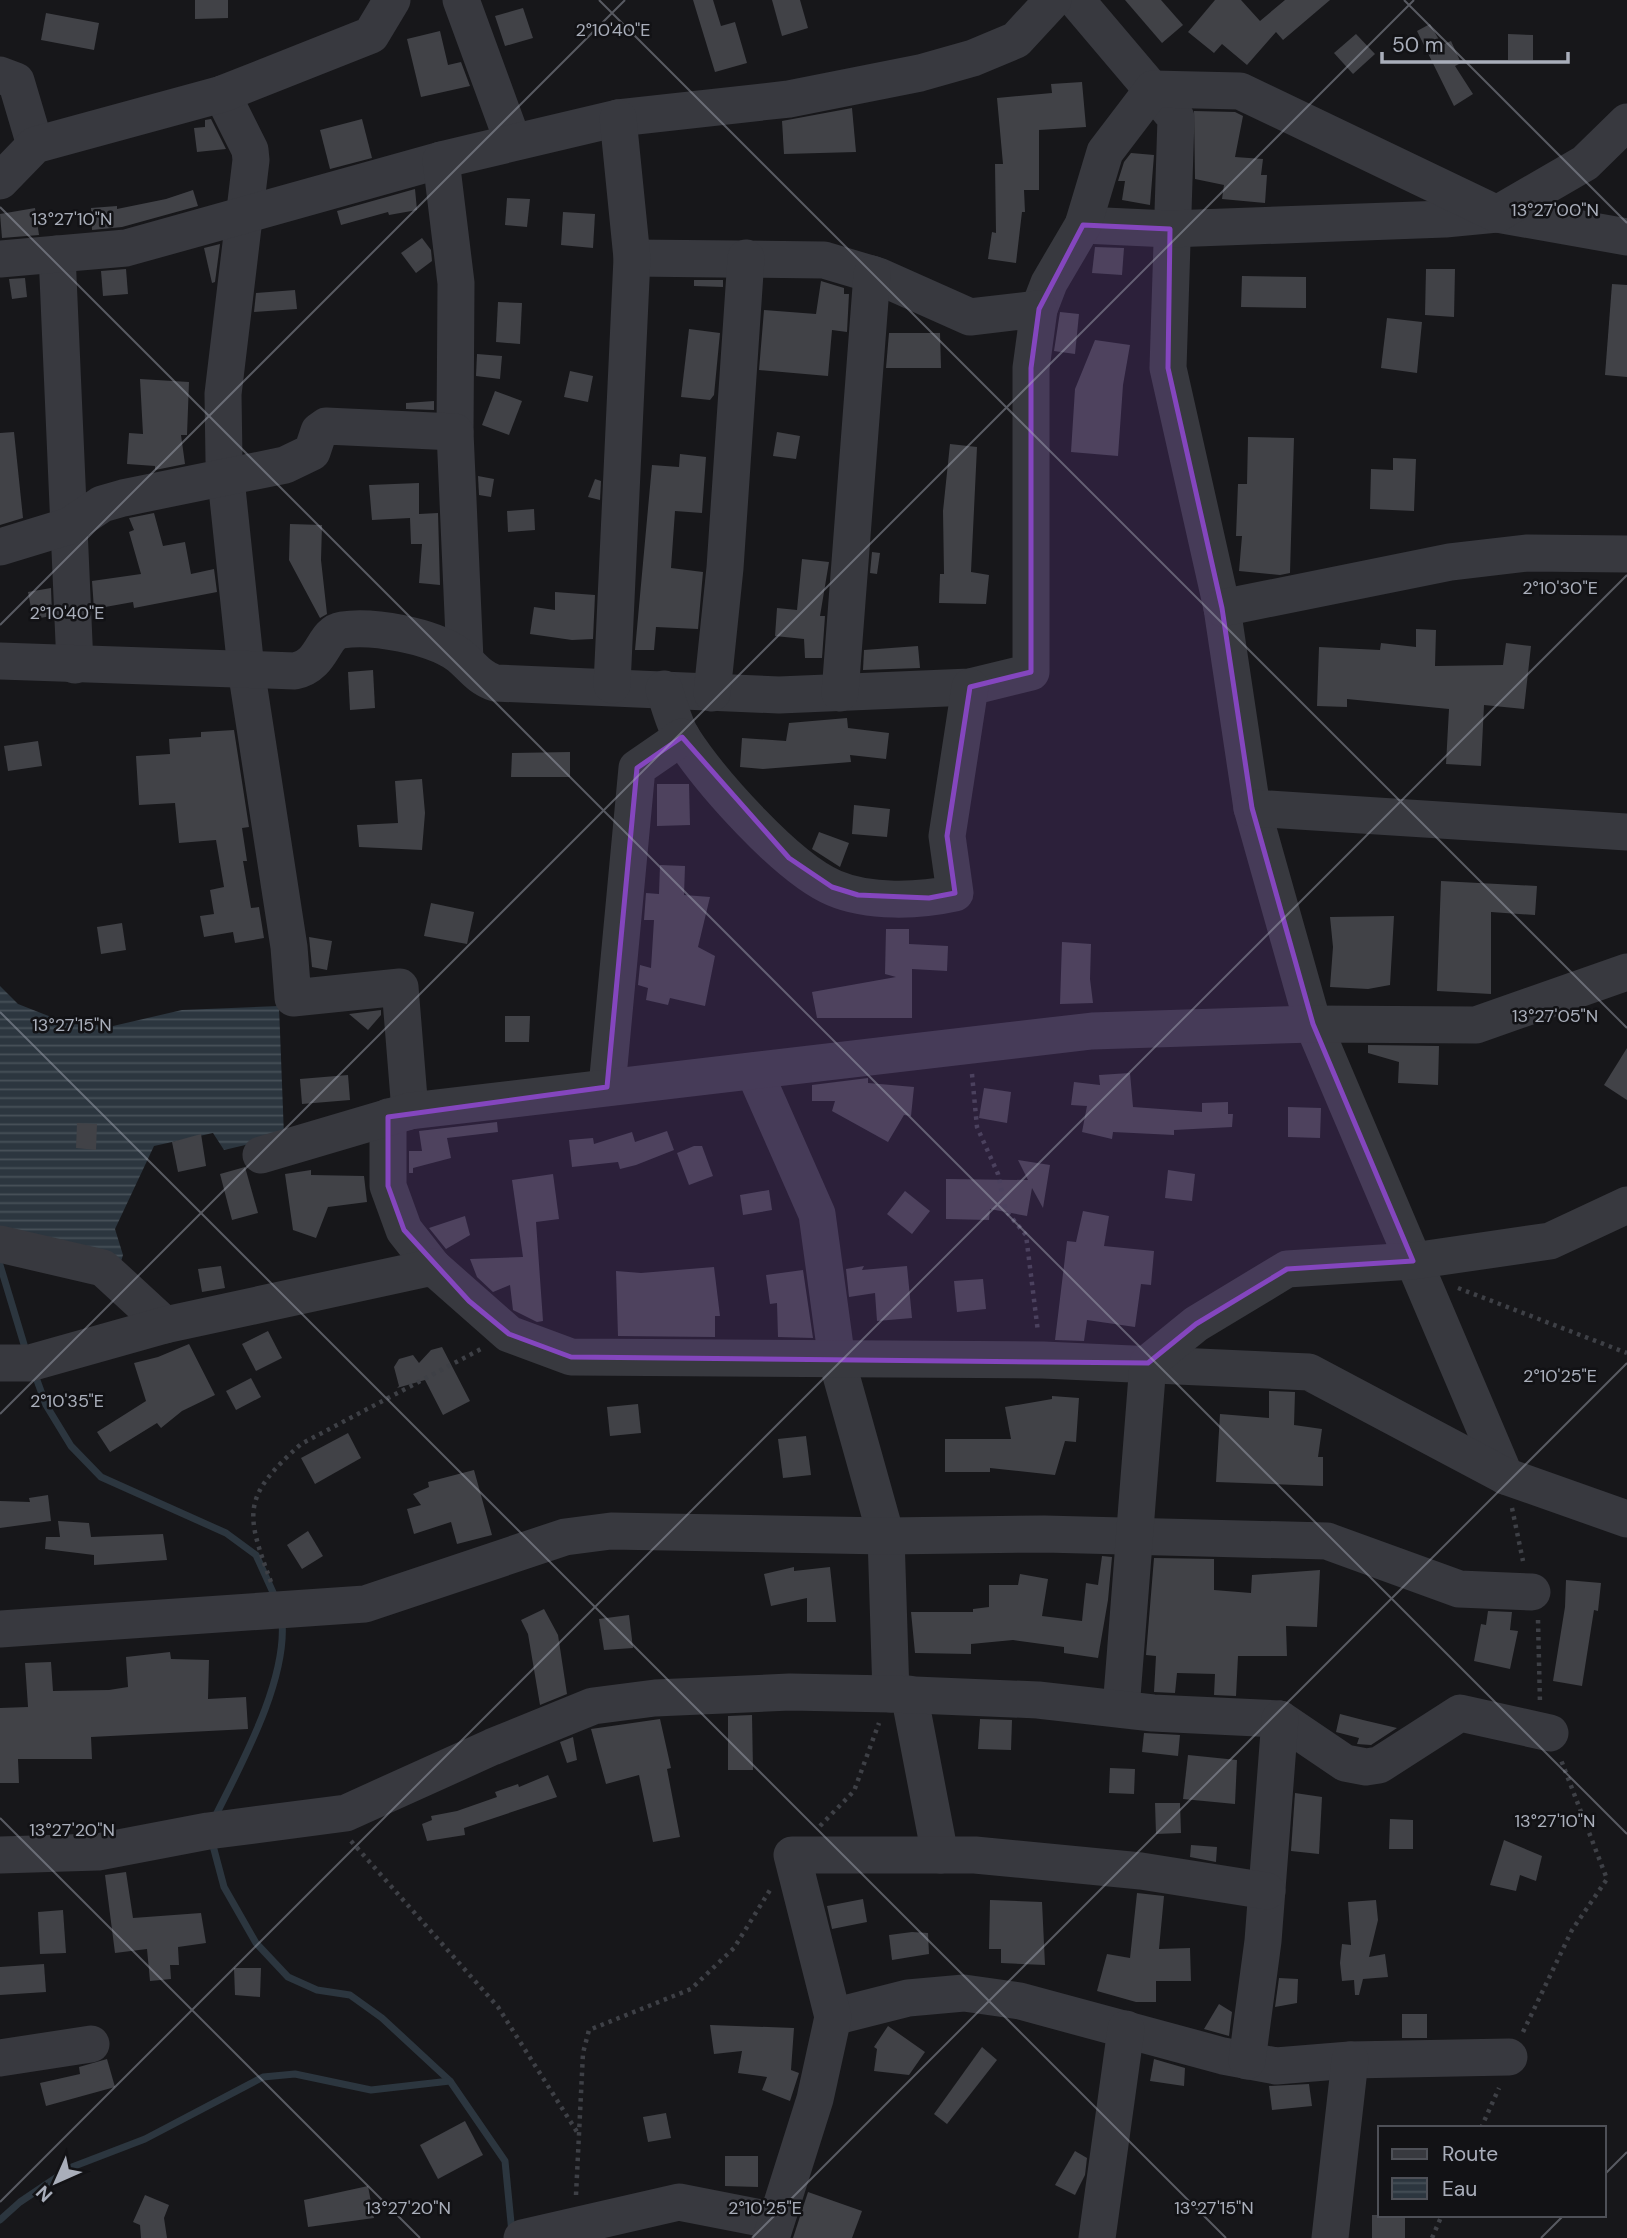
<svg xmlns="http://www.w3.org/2000/svg" width="1627" height="2238" viewBox="0 0 1627 2238" font-family="'DM Sans',sans-serif">
<style>
.water{fill:url(#water-rules)}
.lines{fill:none;stroke-linecap:round;stroke-linejoin:round}
.stream{stroke:#2c363f;stroke-width:7}
.building{fill:#414247}
.path{stroke:#3e4046;stroke-width:4.5;stroke-dasharray:3.5 5;stroke-linecap:butt}
.minor{stroke:#38393f;stroke-width:37}
.marked{fill:#8446be;fill-opacity:0.2;stroke:#8446be;stroke-width:5;stroke-linejoin:round}
.ticks{fill:none;stroke:#a9aeba;stroke-width:2;stroke-opacity:0.45}
.ticks-label{font-size:18px;text-anchor:middle;fill:#a9aeba;stroke:#121215;stroke-width:5;stroke-linejoin:round;paint-order:stroke}
</style>
<defs>
<pattern id="water-rules" width="6" height="5" patternUnits="userSpaceOnUse" patternTransform="scale(1.75)"><rect width="6" height="5" fill="#2c363f"/><path d="M0 2.5h6" fill="none" stroke="#485159"/></pattern>
</defs>
<rect width="100%" height="100%" fill="#17171a"/>
<polygon class="water" points="0,986 18,1004 69,1024 113,1026 182,1010 279,1006 284,1136 224,1150 213,1133 154,1146 115,1229 123,1255 119,1268 0,1228"/>
<g class="lines">
<g class="stream">
<polyline points="0,1265 26,1351"/>
<polyline points="34,1372 46,1405 71,1446 101,1477 226,1533 256,1555 276,1599"/>
<path d="M 214,1819 C 241,1764 287,1682 282,1621"/>
<polyline points="212,1842 224,1887 256,1943 288,1977 317,1990 350,1995 382,2018 450,2081"/>
<polyline points="0,2220 20,2202 72,2167 145,2139 263,2077 295,2074 371,2090 450,2081 505,2161 512,2233"/>
</g>
</g>
<g class="building">
<polygon points="195,0 228,0 228,18 195,19"/>
<polygon points="693,0 713,0 721,26 735,22 747,63 715,72"/>
<polygon points="772,0 800,0 808,28 782,36"/>
<polygon points="1125,0 1161,0 1183,25 1162,43"/>
<polygon points="1215,0 1241,0 1260,21 1285,0 1330,0 1283,40 1276,32 1247,65 1222,44 1214,53 1188,32"/>
<polygon points="523,8 533,38 505,46 495,16"/>
<polygon points="46,13 99,23 94,50 41,40"/>
<polygon points="1430,24 1442,45 1451,41 1461,63 1455,66 1473,94 1454,106 1417,31"/>
<polygon points="440,31 448,65 461,62 470,86 421,97 407,39"/>
<polygon points="1356,34 1375,54 1353,74 1334,53"/>
<polygon points="1508,34 1533,35 1533,60 1508,60"/>
<polygon points="1082,82 1086,127 1039,130 1039,190 1024,190 1025,212 1022,212 1016,263 988,259 992,232 996,233 995,164 1003,164 997,98 1052,93 1051,84"/>
<polygon points="852,108 856,152 784,154 782,121"/>
<polygon points="1194,111 1235,112 1243,116 1235,157 1263,159 1261,175 1267,175 1265,203 1222,199 1224,185 1195,179"/>
<polygon points="211,119 226,149 197,152 194,128 205,127 205,120"/>
<polygon points="362,119 372,158 330,169 320,130"/>
<polygon points="1131,153 1154,155 1150,205 1122,200 1125,181 1118,181 1124,162"/>
<polygon points="415,189 417,210 389,215 388,212 341,225 337,211"/>
<polygon points="193,190 198,206 122,227 92,230 91,208 117,206 117,209 166,199"/>
<polygon points="507,198 530,199 527,227 505,225"/>
<polygon points="35,208 39,235 2,238 0,214"/>
<polygon points="563,212 595,214 593,248 561,245"/>
<polygon points="422,238 431,250 432,261 416,273 401,253"/>
<polygon points="220,244 215,282 212,283 204,248"/>
<polygon points="1095,247 1124,248 1122,275 1092,273"/>
<polygon points="126,269 128,294 103,296 101,271"/>
<polygon points="1426,269 1455,269 1454,317 1425,315"/>
<polygon points="1242,276 1306,277 1306,308 1241,307"/>
<polygon points="25,278 27,297 12,299 9,279"/>
<polygon points="694,280 723,280 723,287 694,286"/>
<polygon points="821,281 844,288 844,294 849,294 847,332 832,330 828,376 759,370 764,310 816,314"/>
<polygon points="1612,284 1627,285 1627,377 1605,375"/>
<polygon points="295,290 297,309 254,312 256,293"/>
<polygon points="498,302 522,303 520,344 496,342"/>
<polygon points="1060,312 1079,314 1075,354 1054,351"/>
<polygon points="1387,318 1422,322 1417,373 1381,368"/>
<polygon points="689,329 720,333 714,395 710,400 681,397"/>
<polygon points="889,333 940,333 941,368 886,368"/>
<polygon points="1095,340 1130,345 1123,385 1118,456 1071,452 1075,389"/>
<polygon points="477,354 502,356 500,379 476,376"/>
<polygon points="570,371 593,376 588,402 564,397"/>
<polygon points="140,379 189,382 187,435 181,435 185,464 155,470 155,466 127,464 129,433 143,434"/>
<polygon points="495,391 522,401 509,435 482,425"/>
<polygon points="434,401 434,410 406,409 406,403"/>
<polygon points="14,432 23,518 0,525 0,433"/>
<polygon points="777,432 800,436 796,459 773,456"/>
<polygon points="1248,437 1294,438 1290,573 1280,575 1239,571 1242,536 1236,536 1238,484 1247,484"/>
<polygon points="950,444 977,447 971,572 989,575 986,604 939,603 940,574 944,574 943,511"/>
<polygon points="680,454 706,457 702,513 675,511 671,568 703,572 698,629 656,627 654,650 635,650 652,465 679,467"/>
<polygon points="1393,458 1416,459 1414,511 1370,509 1371,469 1393,470"/>
<polygon points="478,476 494,479 491,497 479,495"/>
<polygon points="595,479 601,481 600,500 588,497"/>
<polygon points="419,483 419,514 438,513 440,585 419,583 422,544 411,544 410,518 372,520 369,485"/>
<polygon points="534,509 535,530 508,532 507,511"/>
<polygon points="154,513 163,546 185,542 191,574 214,569 217,592 134,608 133,602 94,609 92,581 141,574 129,532 134,530 129,518"/>
<polygon points="290,524 322,525 321,560 327,614 320,618 289,560"/>
<polygon points="872,552 880,553 877,574 870,573"/>
<polygon points="802,559 829,562 820,616 825,616 822,658 805,658 804,639 775,636 777,608 797,610"/>
<polygon points="51,588 52,616 33,619 28,592"/>
<polygon points="555,592 595,595 593,639 572,640 530,634 534,607 555,610"/>
<polygon points="1416,629 1436,630 1435,666 1503,665 1506,643 1531,646 1524,709 1484,705 1481,766 1446,764 1449,709 1347,699 1347,707 1317,706 1319,647 1380,650 1381,643 1416,647"/>
<polygon points="918,646 920,668 863,670 864,650"/>
<polygon points="373,670 375,708 350,710 348,672"/>
<polygon points="847,718 848,728 889,733 886,759 850,755 851,762 763,769 740,767 742,738 786,741 789,723"/>
<polygon points="234,730 249,827 242,828 247,861 243,861 251,908 259,907 264,938 235,943 233,932 204,937 200,916 214,914 210,890 224,887 216,840 179,843 175,803 139,805 136,756 170,754 169,739 201,737 201,732"/>
<polygon points="38,741 42,766 8,771 4,746"/>
<polygon points="570,752 570,777 511,777 512,753"/>
<polygon points="422,779 425,813 422,850 359,847 357,825 398,823 395,781"/>
<polygon points="657,784 689,784 690,825 657,826"/>
<polygon points="854,805 890,809 887,837 852,834"/>
<polygon points="819,832 849,843 840,867 812,849"/>
<polygon points="660,865 685,866 684,895 710,897 698,947 715,956 705,1006 670,998 668,1005 646,1000 648,988 638,985 640,965 651,968 654,920 644,920 646,893 659,894"/>
<polygon points="1441,881 1537,886 1535,915 1491,912 1491,994 1437,991"/>
<polygon points="431,903 474,912 467,944 424,936"/>
<polygon points="1394,916 1390,985 1368,989 1330,987 1333,947 1330,917"/>
<polygon points="122,923 126,950 101,954 97,927"/>
<polygon points="886,929 909,929 909,944 948,946 947,971 912,969 912,1018 817,1018 812,992 896,977 885,974"/>
<polygon points="309,937 332,941 327,970 312,967"/>
<polygon points="1062,942 1091,944 1090,979 1093,1003 1060,1004"/>
<polygon points="381,1010 381,1015 368,1030 349,1014"/>
<polygon points="505,1016 530,1016 529,1042 505,1042"/>
<polygon points="1368,1045 1439,1046 1438,1085 1398,1083 1399,1062 1368,1053"/>
<polygon points="1627,1048 1627,1100 1604,1085"/>
<polygon points="1130,1073 1133,1107 1202,1112 1202,1103 1228,1102 1228,1114 1233,1114 1232,1127 1174,1130 1174,1135 1113,1132 1112,1139 1082,1132 1087,1106 1071,1105 1074,1082 1100,1085 1099,1075"/>
<polygon points="348,1075 350,1100 302,1104 300,1079"/>
<polygon points="868,1078 868,1083 914,1087 911,1116 904,1115 888,1142 832,1111 835,1101 812,1101 812,1085"/>
<polygon points="984,1088 1011,1092 1007,1123 979,1118"/>
<polygon points="1288,1107 1321,1108 1320,1138 1288,1137"/>
<polygon points="497,1122 498,1132 447,1138 451,1158 413,1168 413,1173 409,1173 409,1151 422,1151 419,1131"/>
<polygon points="77,1123 97,1124 96,1150 76,1148"/>
<polygon points="667,1131 674,1150 636,1165 620,1169 618,1162 572,1167 569,1140 593,1138 594,1144 632,1132 635,1142"/>
<polygon points="201,1134 206,1166 178,1172 172,1142"/>
<polygon points="694,1146 702,1146 713,1176 689,1185 677,1153"/>
<polygon points="1018,1160 1050,1165 1043,1208 1032,1188 1027,1216 990,1209 989,1220 946,1219 946,1179 1028,1180"/>
<polygon points="245,1167 258,1213 232,1220 220,1174"/>
<polygon points="311,1170 311,1175 364,1176 367,1202 328,1207 316,1238 293,1230 285,1174"/>
<polygon points="1168,1170 1195,1174 1192,1201 1165,1198"/>
<polygon points="553,1174 559,1219 536,1222 543,1321 537,1322 513,1310 510,1285 493,1292 477,1277 470,1259 523,1257 512,1180"/>
<polygon points="769,1190 772,1210 743,1215 740,1195"/>
<polygon points="905,1191 930,1211 912,1234 887,1214"/>
<polygon points="1083,1211 1109,1216 1104,1246 1154,1251 1151,1285 1141,1284 1135,1327 1087,1320 1084,1341 1055,1340 1067,1241 1076,1242"/>
<polygon points="465,1216 470,1235 446,1249 429,1228"/>
<polygon points="221,1266 225,1288 202,1292 198,1269"/>
<polygon points="864,1266 862,1270 907,1266 912,1318 877,1321 875,1293 849,1297 846,1269"/>
<polygon points="714,1267 720,1316 715,1316 715,1337 618,1336 616,1271 641,1273"/>
<polygon points="803,1270 813,1338 778,1337 777,1303 770,1304 766,1275"/>
<polygon points="983,1279 986,1309 957,1312 954,1281"/>
<polygon points="268,1331 282,1358 256,1371 242,1344"/>
<polygon points="189,1344 215,1395 182,1411 161,1428 157,1423 110,1452 97,1432 146,1401 134,1363 158,1357"/>
<polygon points="442,1347 470,1401 443,1415 425,1380 397,1388 399,1386 394,1367 399,1359 413,1355 419,1363 431,1350"/>
<polygon points="251,1378 261,1397 236,1410 226,1391"/>
<polygon points="1269,1391 1295,1392 1294,1425 1322,1429 1318,1457 1323,1457 1323,1486 1216,1482 1220,1414 1269,1418"/>
<polygon points="1052,1396 1079,1398 1076,1442 1065,1441 1055,1475 990,1468 990,1472 945,1472 945,1439 1011,1439 1005,1407 1052,1399"/>
<polygon points="638,1404 641,1433 610,1436 607,1407"/>
<polygon points="348,1433 361,1458 315,1484 301,1458"/>
<polygon points="806,1436 811,1475 783,1478 778,1439"/>
<polygon points="474,1470 492,1535 457,1544 451,1522 414,1534 407,1509 421,1505 413,1494 429,1487 428,1482"/>
<polygon points="48,1495 51,1521 0,1528 0,1501 30,1502 29,1498"/>
<polygon points="58,1521 89,1523 91,1537 163,1534 167,1560 94,1565 94,1555 45,1549 46,1537 60,1537"/>
<polygon points="308,1531 323,1556 302,1569 287,1545"/>
<polygon points="1102,1556 1112,1557 1108,1600 1098,1658 1064,1653 1064,1647 1013,1640 971,1644 971,1654 915,1653 911,1612 973,1612 973,1609 989,1607 989,1585 1018,1585 1020,1574 1048,1579 1042,1616 1082,1621 1086,1583 1098,1585"/>
<polygon points="1154,1558 1214,1559 1214,1590 1251,1593 1252,1575 1320,1570 1317,1627 1286,1626 1287,1656 1238,1656 1236,1696 1214,1695 1215,1674 1177,1673 1175,1693 1154,1692 1156,1656 1146,1655"/>
<polygon points="794,1567 794,1571 830,1567 836,1622 807,1622 807,1598 771,1606 764,1574"/>
<polygon points="1566,1580 1601,1583 1598,1611 1594,1610 1582,1686 1553,1681 1565,1607"/>
<polygon points="544,1609 558,1635 567,1694 540,1705 528,1634 521,1620"/>
<polygon points="1488,1611 1512,1612 1510,1630 1518,1631 1510,1669 1474,1661 1481,1624 1486,1625"/>
<polygon points="629,1615 633,1648 604,1650 599,1619"/>
<polygon points="170,1652 171,1659 209,1660 208,1699 246,1697 248,1729 91,1737 92,1759 18,1759 19,1783 0,1783 0,1708 28,1707 25,1663 51,1662 53,1691 109,1690 128,1687 126,1657"/>
<polygon points="1340,1714 1363,1720 1397,1728 1371,1745 1357,1744 1359,1738 1336,1732"/>
<polygon points="752,1715 753,1770 728,1770 728,1716"/>
<polygon points="660,1719 671,1768 667,1769 680,1837 653,1842 639,1775 606,1784 591,1729"/>
<polygon points="980,1719 1012,1720 1011,1750 978,1749"/>
<polygon points="1144,1733 1180,1735 1178,1756 1142,1752"/>
<polygon points="573,1737 577,1760 567,1763 560,1742"/>
<polygon points="1188,1755 1237,1760 1235,1804 1183,1799"/>
<polygon points="1110,1768 1135,1769 1134,1794 1109,1793"/>
<polygon points="548,1775 557,1797 464,1828 465,1835 427,1841 422,1824 432,1820 431,1816 457,1811 497,1797 495,1792 518,1784 519,1787"/>
<polygon points="1295,1793 1322,1797 1319,1854 1291,1851"/>
<polygon points="1155,1803 1180,1803 1181,1833 1156,1834"/>
<polygon points="1390,1819 1413,1820 1413,1849 1389,1849"/>
<polygon points="1504,1840 1542,1856 1536,1881 1520,1875 1516,1891 1490,1885"/>
<polygon points="1191,1845 1217,1847 1216,1862 1190,1857"/>
<polygon points="126,1872 133,1918 201,1913 206,1943 178,1947 179,1965 170,1965 171,1979 150,1981 147,1949 115,1953 105,1875"/>
<polygon points="1137,1893 1164,1896 1159,1949 1190,1948 1191,1981 1156,1981 1156,2002 1136,2002 1097,1991 1107,1954 1130,1958"/>
<polygon points="863,1899 867,1922 832,1929 827,1906"/>
<polygon points="990,1900 1042,1902 1045,1965 1001,1963 1001,1949 989,1949"/>
<polygon points="1376,1900 1378,1920 1369,1957 1385,1954 1388,1977 1363,1979 1359,1995 1355,1995 1354,1980 1342,1981 1340,1963 1342,1944 1351,1945 1348,1902"/>
<polygon points="63,1910 66,1953 40,1954 38,1912"/>
<polygon points="912,1932 928,1933 929,1954 892,1960 889,1935"/>
<polygon points="44,1964 46,1992 0,1995 0,1967"/>
<polygon points="234,1968 261,1968 260,1997 235,1995"/>
<polygon points="1279,1978 1298,1979 1297,2003 1275,2007"/>
<polygon points="1219,2004 1232,2012 1229,2036 1204,2029"/>
<rect x="1402" y="2014" width="25" height="24"/>
<polygon points="710,2025 794,2028 791,2070 799,2073 790,2101 762,2090 767,2077 738,2073 742,2051 714,2054"/>
<polygon points="888,2026 925,2052 909,2075 874,2071 877,2049 874,2047"/>
<polygon points="982,2047 997,2060 947,2124 934,2114"/>
<polygon points="107,2059 115,2087 46,2106 40,2083 80,2074 79,2067"/>
<polygon points="1154,2059 1185,2068 1184,2086 1150,2081"/>
<polygon points="1309,2084 1312,2106 1272,2110 1269,2086"/>
<polygon points="666,2113 671,2138 648,2142 643,2117"/>
<polygon points="465,2121 483,2155 438,2179 420,2145"/>
<polygon points="1075,2151 1087,2158 1085,2175 1075,2195 1055,2185"/>
<polygon points="725,2156 758,2156 758,2187 725,2186"/>
<polygon points="368,2186 374,2218 308,2227 304,2200"/>
<polygon points="808,2192 862,2211 852,2238 793,2238"/>
<polygon points="145,2195 169,2205 164,2218 167,2238 141,2238 140,2225 133,2222"/>
<rect x="1372" y="2215" width="33" height="23"/>
</g>
<g class="lines">
<g class="path">
<polyline points="972,1074 977,1127 998,1174 1006,1211 1026,1235 1038,1332"/>
<polyline points="1458,1288 1627,1353"/>
<polyline points="1512,1508 1523,1561"/>
<path d="M 271,1582 C 245,1512 242,1497 301,1444 L 481,1349"/>
<polyline points="1538,1620 1540,1703"/>
<polyline points="820,1826 854,1791 879,1723"/>
<polyline points="351,1841 498,2007 579,2135"/>
<polyline points="1523,2032 1572,1930 1607,1879 1561,1760"/>
<polyline points="1481,2128 1499,2088"/>
<polyline points="576,2195 583,2053 589,2030 691,1989 734,1948 770,1890"/>
<polyline points="1432,2238 1442,2215"/>
</g>
<g class="minor">
<polyline points="461,0 513,142"/>
<polyline points="1076,0 1176,118 1168,368 1222,608 1252,808 1313,1024 1505,1476"/>
<polyline points="0,75 16,81 35,145"/>
<polyline points="222,94 250,150 251,160 223,394 224,460 246,669 289,947 293,998 400,987 410,1111"/>
<polyline points="0,181 35,145 222,94 371,35 392,0"/>
<polyline points="1083,225 1170,229 1445,219 1497,214 1627,237"/>
<polyline points="57,254 75,665"/>
<polyline points="0,259 126,248 441,160"/>
<polyline points="1039,309 1049,283 1083,225 1105,152 1153,89 1240,91 1497,214 1585,163 1627,122"/>
<polyline points="455,432 456,283 441,160 618,118 789,99 920,73 973,58 1016,40 1053,0"/>
<polyline points="0,547 69,526 102,504 123,498 285,465 312,452 319,431 326,426 455,432 465,660"/>
<polyline points="1222,608 1450,562 1528,553 1627,554"/>
<path d="M 0,661 L 295,671 C 324,665 322,633 342,630 C 373,625 431,636 457,654 C 471,664 477,677 495,683 L 779,695 L 970,687 L 1031,672 L 1031,368 L 1039,309 L 970,317 L 878,276 L 824,260 L 632,258"/>
<polyline points="612,685 632,258 618,118"/>
<path d="M 664,689 C 669,704 674,725 683,739 C 711,782 787,868 834,888 C 869,903 919,901 955,893 L 947,836 L 970,687"/>
<polyline points="712,693 725,568 746,258"/>
<polyline points="840,693 872,274"/>
<polyline points="1252,808 1627,832"/>
<polyline points="754,1071 817,1214 837,1361 886,1536 891,1694"/>
<polyline points="607,1087 637,768 682,737"/>
<polyline points="388,1117 388,1186 404,1230 433,1267"/>
<polyline points="261,1155 410,1111 1092,1031 1313,1024 1476,1025 1627,972"/>
<polyline points="0,1244 103,1268 165,1325"/>
<polyline points="0,1363 30,1363 165,1325 433,1267 509,1334 571,1357 1043,1360 1309,1372 1505,1476 1627,1519"/>
<polyline points="0,1629 365,1604 565,1537 611,1531 886,1536 1044,1534 1327,1541 1459,1589 1532,1592"/>
<polyline points="909,1694 940,1855"/>
<polyline points="1121,1709 1148,1363 1196,1324 1287,1269 1413,1261 1550,1241 1627,1205"/>
<polyline points="0,1855 98,1852 208,1831 346,1813 492,1747 593,1706 655,1698 790,1692 891,1694 1038,1700 1153,1713 1280,1719 1345,1763 1366,1767 1379,1765 1460,1713 1550,1733"/>
<polyline points="833,2017 908,1998 964,1993 1020,2001 1223,2056 1276,2066 1350,2060 1509,2057"/>
<polyline points="0,2058 91,2044"/>
<polyline points="1247,2061 1263,1941 1280,1719"/>
<polyline points="522,2238 679,2202 776,2221"/>
<polyline points="771,2238 815,2099 833,2017 792,1855 975,1855 1141,1871 1267,1891"/>
<polyline points="1097,2238 1126,2029"/>
<polyline points="1330,2238 1350,2060"/>
</g>
</g>
<path class="marked" d="M 1083,225 L 1170,229 L 1168,368 L 1222,608 L 1252,808 L 1313,1024 L 1413,1261 L 1287,1269 L 1196,1324 L 1148,1363 L 571,1357 L 509,1334 L 469,1301 L 404,1230 L 388,1186 L 388,1117 L 607,1087 L 637,768 L 682,737 L 789,858 L 832,887 L 858,895 L 929,898 L 955,893 L 947,836 L 970,687 L 1031,672 L 1031,368 L 1039,309 Z"/>
<path class="ticks" d="M 599,0 L 1627,1028M 1404,0 L 1627,223M 0,207 L 1627,1834M 0,625 L 625,0M 0,1012 L 1226,2238M 0,1414 L 1414,0M 0,1818 L 420,2238M 1604,2175 L 1627,2152M 0,2202 L 1627,575M 752,2238 L 1627,1363M 1541,2238 L 1564,2215"/>
<g class="ticks-label">
<text x="613" y="36">2°10'40"E</text>
<text x="1555" y="216">13°27'00"N</text>
<text x="72" y="225">13°27'10"N</text>
<text x="1560" y="594">2°10'30"E</text>
<text x="67" y="619">2°10'40"E</text>
<text x="1555" y="1022">13°27'05"N</text>
<text x="72" y="1031">13°27'15"N</text>
<text x="1560" y="1382">2°10'25"E</text>
<text x="67" y="1407">2°10'35"E</text>
<text x="1555" y="1827">13°27'10"N</text>
<text x="72" y="1836">13°27'20"N</text>
<text x="408" y="2214">13°27'20"N</text>
<text x="765" y="2214">2°10'25"E</text>
<text x="1214" y="2214">13°27'15"N</text>
</g>
<rect x="1378" y="2126" width="228" height="91" fill="#121215" stroke="#4e5057" stroke-width="2"/>
<rect x="1392" y="2149" width="35" height="10" fill="#38393f" stroke="#4e5057" stroke-width="2"/>
<text x="1442" y="2161" font-size="21" fill="#a9aeba">Route</text>
<rect x="1392" y="2178" width="35" height="21" fill="url(#water-rules)" stroke="#4e5057" stroke-width="2"/>
<text x="1442" y="2196" font-size="21" fill="#a9aeba">Eau</text>
<g transform="translate(56 2182) rotate(225)" stroke="#121215" stroke-width="5" paint-order="stroke">
<path d="M0-5L12 26L0 18L-12 26Z" fill="#a9aeba"/>
<text y="-10" font-size="19" font-weight="bold" text-anchor="middle" fill="#a9aeba">N</text>
</g>
<path d="M1382 52v10h186v-10" fill="none" stroke="#a9aeba" stroke-width="3.5"/>
<text x="1392" y="52" font-size="21" fill="#a9aeba" stroke="#121215" stroke-width="5" paint-order="stroke">50 m</text>
</svg>
